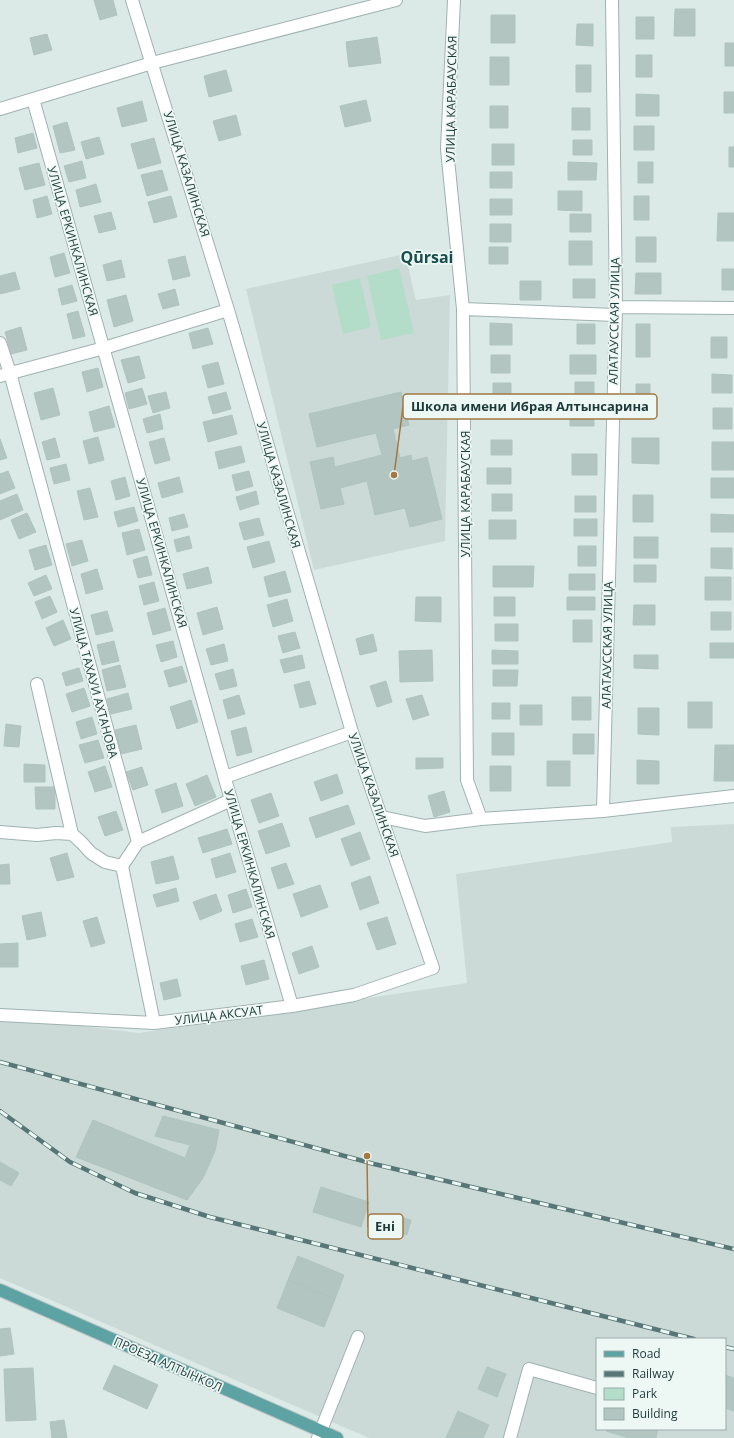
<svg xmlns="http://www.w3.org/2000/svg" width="734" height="1438" viewBox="0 0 734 1438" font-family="'Open Sans',sans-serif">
  <rect width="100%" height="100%" fill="#dceae7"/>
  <path fill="#cbdad7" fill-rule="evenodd" d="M405,254l11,46 34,-5 -5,246 -131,29 -68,-281z
    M734,824v614h-365l-369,-160v-262l139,17 328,-50 -11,-109 216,-32 -1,-15zM597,1339h128v90h-128z"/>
  <path fill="#b3ddc9" d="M399,268l15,65 -33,7 -14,-64z
    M360,278l11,49 -28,7 -11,-49z"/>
  <path fill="#b2c5c1" stroke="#afc4c0" d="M94,0h19l4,15 -17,5z
    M675,9h20v27h-21z
    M491,15h24v28h-24z
    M636,17h18v22h-18z
    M577,24h16v22l-17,-1z
    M47,34l5,16 -18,5 -4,-17z
    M377,37l4,26 -32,4 -3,-25z
    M725,43h9v23h-9z
    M636,55h16v22h-16z
    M490,57h19v28h-19z
    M576,65h15v27h-15z
    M226,70l6,21 -23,6 -5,-21z
    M724,92h10v21h-10z
    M636,94l23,1v21h-23z
    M366,100l5,21 -26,6 -5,-21z
    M142,101l5,20 -25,6 -5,-19z
    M490,106h18v22h-18z
    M572,108h18v22h-18z
    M236,115l5,20 -22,6 -6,-20z
    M67,122l8,28 -15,3 -7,-27z
    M634,126h20v24h-20z
    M33,133l4,15 -19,5 -3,-15z
    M99,137l5,17 -18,5 -5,-17z
    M154,138l7,25 -23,6 -7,-25z
    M573,140h19v15h-19z
    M492,144h22v21h-22z
    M729,147h5v20h-5z
    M82,161l4,17 -17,4 -5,-16z
    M568,162l29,1 -1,17h-28z
    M638,162h15v21h-15z
    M39,163l6,22 -20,5 -6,-22z
    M162,170l6,20 -21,6 -6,-21z
    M490,172h22v16h-22z
    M96,184l5,18 -21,5 -4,-17z
    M558,191h24v20l-24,-1z
    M47,196l5,18 -15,4 -4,-18z
    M171,196l6,21 -23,6 -6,-21z
    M634,196h15v24h-15z
    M490,199h22v16h-22z
    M111,212l5,17 -17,4 -5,-17z
    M718,213h16v28h-17z
    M570,214h21v18h-21z
    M490,224h21v18h-21z
    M636,237h20v25h-20z
    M569,241h23v24h-23z
    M489,247h19v17h-19z
    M64,253l6,20 -15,4 -5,-20z
    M185,256l5,20 -17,4 -5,-20z
    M121,260l4,17 -18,4 -4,-16z
    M722,269h12v21h-12z
    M15,272l5,17 -20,5v-18z
    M636,273h25v21h-26z
    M573,279h22v19h-22z
    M520,281h21v19h-21z
    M72,285l5,16 -15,4 -4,-16z
    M175,289l4,16 -16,4 -5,-15z
    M126,295l7,26 -19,6 -7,-27z
    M78,311l7,25 -12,3 -6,-25z
    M490,323l22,1v21h-22z
    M577,324h18v20h-18z
    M636,324h14v33h-14z
    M21,327l6,23 -16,4 -6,-22z
    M208,328l5,16 -20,5 -4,-16z
    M711,337h16v21h-16z
    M491,355h19v18h-19z
    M570,355h26v19h-26z
    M139,356l6,22 -17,5 -7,-23z
    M218,362l6,22 -16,4 -6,-22z
    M98,368l5,19 -16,5 -5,-20z
    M712,374l20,1v18h-20z
    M575,382h19v22h-19z
    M493,383h18v23h-18z
    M636,384h14v32h-14z
    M53,388l7,27 -19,5 -7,-27z
    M142,388l5,16 -18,5 -4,-16z
    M166,392l4,16 -17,5 -5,-17z
    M226,392l5,17 -18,5 -5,-17z
    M401,392l8,33 -16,4 7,29 11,-3 1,6 15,-4 15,62 -32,8 -5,-19 -30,7 -8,-34 -27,7 4,16 -23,5 -11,-47 23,-5 2,10 47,-12 -6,-22 -59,14 -8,-33z
    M109,406l6,21 -21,5 -5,-20z
    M713,408h19v21h-19z
    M570,412h24v14h-24z
    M160,414l3,15 -16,4 -4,-14z
    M232,415l5,19 -29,8 -5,-20z
    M98,437l6,23 -15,4 -6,-23z
    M55,438l5,19 -13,3 -5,-18z
    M164,438l6,22 -15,4 -6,-22z
    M632,438h27v26l-27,-1z
    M0,439l7,19 -7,2z
    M491,440h21v15h-21z
    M712,442h22v28h-22z
    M241,446l4,16 -26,7 -4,-17z
    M572,454h25v21h-25z
    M66,464l4,16 -16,4 -4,-16z
    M487,468h24v16h-24z
    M8,471l7,17 -15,6v-20z
    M249,471l4,15 -17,5 -4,-16z
    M125,477l5,19 -14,4 -5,-19z
    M179,477l4,15 -21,6 -4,-15z
    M711,478h23v20h-23z
    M90,488l8,29 -14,3 -7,-29z
    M256,491l3,13 -19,6 -4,-13z
    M17,494l6,16 -23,10v-19z
    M492,494h20v17h-20z
    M633,495h20v27h-20z
    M575,496h21v16h-21z
    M134,507l4,14 -20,6 -4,-15z
    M27,513l9,19 -17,7 -8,-19z
    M184,514l4,13 -16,4 -3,-13z
    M711,514l23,1v17h-23z
    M259,518l5,17 -20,5 -5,-17z
    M574,519h23v17h-23z
    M489,520h27v19h-27z
    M139,529l6,21 -18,5 -5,-22z
    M189,536l3,12 -15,4 -3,-12z
    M634,537h24v21h-24z
    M82,540l6,21 -16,5 -6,-22z
    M269,541l6,21 -22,6 -6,-21z
    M46,545l6,20 -17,5 -6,-20z
    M578,546h18v20h-18z
    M711,548h21v21l-21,-1z
    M147,556l5,19 -14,3 -5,-18z
    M634,565h22v17h-22z
    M493,566h41l-1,21h-40z
    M208,567l4,16 -25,6 -4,-15z
    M97,569l6,20 -17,5 -5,-20z
    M285,571l6,21 -22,5 -5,-20z
    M569,574h26v16h-26z
    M46,575l6,14 -18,7 -6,-13z
    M705,577h26v23h-26z
    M154,582l5,19 -15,4 -5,-19z
    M50,596l7,16 -15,7 -7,-17z
    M416,597h25v25l-26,-1z
    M494,597h21v19h-21z
    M567,597h28v13h-28z
    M287,599l6,22 -20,6 -6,-22z
    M634,605h21v20h-22z
    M217,607l6,22 -20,6 -6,-22z
    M165,608l6,22 -18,5 -6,-22z
    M107,611l6,20 -17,4 -5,-20z
    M711,612h20v18h-20z
    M63,620l8,19 -17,7 -8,-18z
    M573,620h19v22h-19z
    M495,624h23v17h-23z
    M295,632l5,16 -17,5 -5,-17z
    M373,634l4,17 -17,4 -4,-16z
    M114,641l5,20 -17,4 -5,-20z
    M173,641l4,16 -16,5 -5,-17z
    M710,643h24v15h-24z
    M224,644l4,17 -17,4 -5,-16z
    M432,650l1,31 -33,1 -1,-31z
    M492,650l26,1v13h-26z
    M302,655l3,13 -21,5 -4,-13z
    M634,655h24v14l-24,-1z
    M120,665l6,22 -19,4 -5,-21z
    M182,666l5,16 -18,5 -5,-16z
    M79,668l4,13 -17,5 -4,-13z
    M233,669l4,17 -17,4 -5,-16z
    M493,670h25l-1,16h-24z
    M309,681l7,23 -16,4 -6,-23z
    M386,681l6,21 -15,5 -7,-21z
    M84,688l6,18 -18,6 -6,-18z
    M128,693l4,16 -21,5 -4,-15z
    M239,695l6,19 -17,5 -5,-19z
    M422,695l7,20 -16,5 -7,-21z
    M572,697h19v23h-19z
    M191,700l7,22 -21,7 -7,-22z
    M688,702h24v26h-24z
    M492,703h18v16h-18z
    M520,705h22v20h-22z
    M638,708h21v27l-21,-1z
    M92,717l5,17 -16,5 -5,-17z
    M6,724l15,2 -2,21 -15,-1z
    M136,725l6,24 -21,5 -6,-24z
    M246,727l6,25 -15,4 -6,-25z
    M492,733h22v22h-22z
    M573,734h21v20h-21z
    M98,740l6,18 -19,5 -6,-18z
    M715,745h19v36h-20z
    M416,758h27v10l-27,1z
    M637,760l22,1v23h-22z
    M547,761h23v25h-23z
    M24,764l21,1v17h-21z
    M105,766l7,21 -17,5 -7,-20z
    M490,766h21v25h-21z
    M142,767l6,18 -15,5 -7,-18z
    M337,774l6,19 -22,8 -7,-19z
    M207,775l9,22 -21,9 -9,-22z
    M176,783l7,23 -21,7 -7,-23z
    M35,787h20v22h-19z
    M444,791l6,21 -16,5 -6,-21z
    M271,793l8,23 -20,7 -8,-23z
    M348,805l7,19 -39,14 -7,-20z
    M116,811l7,19 -18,6 -7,-19z
    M282,823l8,23 -24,8 -8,-23z
    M227,829l5,15 -29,9 -5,-15z
    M360,832l10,27 -19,7 -10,-27z
    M67,853l7,24 -17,4 -7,-23z
    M230,853l6,19 -20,6 -5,-19z
    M173,856l6,23 -23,5 -5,-22z
    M286,863l8,21 -16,5 -7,-21z
    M9,864l1,20h-10v-19z
    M370,876l9,27 -19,7 -9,-27z
    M320,885l8,22 -27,10 -8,-23z
    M176,888l3,13 -22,6 -4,-12z
    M246,889l6,18 -19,6 -5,-18z
    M216,894l6,17 -22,9 -7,-18z
    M41,912l5,24 -19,4 -5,-24z
    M97,917l8,26 -14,4 -8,-26z
    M387,917l9,27 -19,6 -10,-27z
    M252,919l6,18 -18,5 -5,-18z
    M18,943v24h-18v-23z
    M312,946l7,21 -20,7 -7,-21z
    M264,960l5,19 -23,6 -5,-19z
    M177,979l4,17 -17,4 -4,-17z
    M163,1116l56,14 -4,21 -12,27 -16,22 -111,-43 17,-37 92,38 5,-13 -35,-9z
    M0,1162l19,11 -8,13 -11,-6z
    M321,1187l48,15 -8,25 -48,-15z
    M390,1214l21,6 -4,15 -21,-7z
    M298,1256l46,19 -9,24 -47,-19z
    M288,1280l47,19 -11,28 -47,-19z
    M10,1328l4,26 -14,2v-27z
    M114,1365l44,20 -11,24 -44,-20z
    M487,1367l19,7 -9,23 -19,-8z
    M33,1368l3,52 -30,1 -2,-52z
    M725,1375l9,3v33l-9,-3z
    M458,1411l31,14 -6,13h-37z
    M64,1420l3,18h-15l-2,-16z
    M607,1429h51l-2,9h-27l-23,-7z"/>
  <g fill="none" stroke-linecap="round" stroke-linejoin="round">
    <g stroke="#9fb2b0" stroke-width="14">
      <path id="minor" d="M454,0l-7,149 16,160 4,471 14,39
        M33,99l198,701 61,206
        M0,109l152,-46 244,-63
        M616,307l118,1
        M463,309l152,6
        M0,343l10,30 128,469 -16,24 32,157
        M0,376l104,-28 124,-38
        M37,684l35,150
        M225,777l127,-45
        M603,811l13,-504 -4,-307
        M382,817l43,9 56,-7 122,-8 131,-15
        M0,832l37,3 19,-2 16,1 9,8 10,11 14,9 17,4
        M138,842l93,-42
        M0,1015l154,8 138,-17 62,-11 79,-27 -81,-236 -124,-422 -96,-310
        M318,1438l40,-101
        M510,1438l19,-69 68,19"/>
    </g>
    <g stroke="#bbc4c4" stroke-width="14">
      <path id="major" d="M0,1290l337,148"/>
    </g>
    <use href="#minor" stroke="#fff" stroke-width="12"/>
    <use href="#major" stroke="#5da3a3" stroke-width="12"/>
    <g stroke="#577676" stroke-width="4.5">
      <path id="rail" d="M0,1062l374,102 360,85
        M0,1111l70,51 65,31 75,24 484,122
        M725,1347l9,2"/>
    </g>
    <use href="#rail" stroke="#edf7f4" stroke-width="3" stroke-dasharray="9" stroke-linecap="butt"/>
  </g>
  <g text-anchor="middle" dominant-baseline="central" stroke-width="3.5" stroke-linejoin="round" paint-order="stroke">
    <g font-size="12" fill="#1d3a3a" stroke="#edf7f4">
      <text transform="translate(451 99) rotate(-89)">УЛИЦА КАРАБАУСКАЯ</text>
      <text transform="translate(187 174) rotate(73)">УЛИЦА КАЗАЛИНСКАЯ</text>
      <text transform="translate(73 241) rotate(74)">УЛИЦА ЕРКИНКАЛИНСКАЯ</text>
      <text transform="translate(614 321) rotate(-89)">АЛАТАУССКАЯ УЛИЦА</text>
      <text transform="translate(279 485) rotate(74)">УЛИЦА КАЗАЛИНСКАЯ</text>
      <text transform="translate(465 494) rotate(-90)">УЛИЦА КАРАБАУСКАЯ</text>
      <text transform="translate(162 553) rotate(74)">УЛИЦА ЕРКИНКАЛИНСКАЯ</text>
      <text transform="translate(607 645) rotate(-89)">АЛАТАУССКАЯ УЛИЦА</text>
      <text transform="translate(94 683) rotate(75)">УЛИЦА ТАХАУИ АХТАНОВА</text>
      <text transform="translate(374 795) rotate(71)">УЛИЦА КАЗАЛИНСКАЯ</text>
      <text transform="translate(250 864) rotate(74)">УЛИЦА ЕРКИНКАЛИНСКАЯ</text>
      <text transform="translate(219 1015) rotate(-7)">УЛИЦА АКСУАТ</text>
      <text transform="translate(168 1364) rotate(24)">ПРОЕЗД АЛТЫНКОЛ</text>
    </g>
    <g font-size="16" font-weight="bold" fill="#184d4d" stroke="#edf7f4">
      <text x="427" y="257">Qūrsai</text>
    </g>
  </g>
  <path fill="none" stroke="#a37842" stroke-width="1.5" d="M394 475L403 407M367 1156L368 1227"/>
  <g fill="#a37842" stroke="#edf7f4" stroke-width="1.5">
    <circle cx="394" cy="475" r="4"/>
    <circle cx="367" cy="1156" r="4"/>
  </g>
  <g fill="#edf7f4" stroke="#a37842" stroke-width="1.5">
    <rect x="403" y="394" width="254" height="25" rx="4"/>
    <rect x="368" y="1214" width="35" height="25" rx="4"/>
  </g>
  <g font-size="13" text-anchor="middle" font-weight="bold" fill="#1d3a3a">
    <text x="530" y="411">Школа имени Ибрая Алтынсарина</text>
    <text x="385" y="1231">Ені</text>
  </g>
  <rect x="596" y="1338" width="130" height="92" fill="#edf7f4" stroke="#9aabaa"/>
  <rect x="604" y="1351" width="20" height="6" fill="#5da3a3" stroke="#9aabaa"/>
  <text x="632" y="1358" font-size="12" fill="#1d3a3a">Road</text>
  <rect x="604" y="1371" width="20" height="6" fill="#577676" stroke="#9aabaa"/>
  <text x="632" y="1378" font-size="12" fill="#1d3a3a">Railway</text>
  <rect x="604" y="1388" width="20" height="12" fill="#b3ddc9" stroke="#9aabaa"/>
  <text x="632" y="1398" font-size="12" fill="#1d3a3a">Park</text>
  <rect x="604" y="1408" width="20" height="12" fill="#b2c5c1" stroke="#9aabaa"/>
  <text x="632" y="1418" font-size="12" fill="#1d3a3a">Building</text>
</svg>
